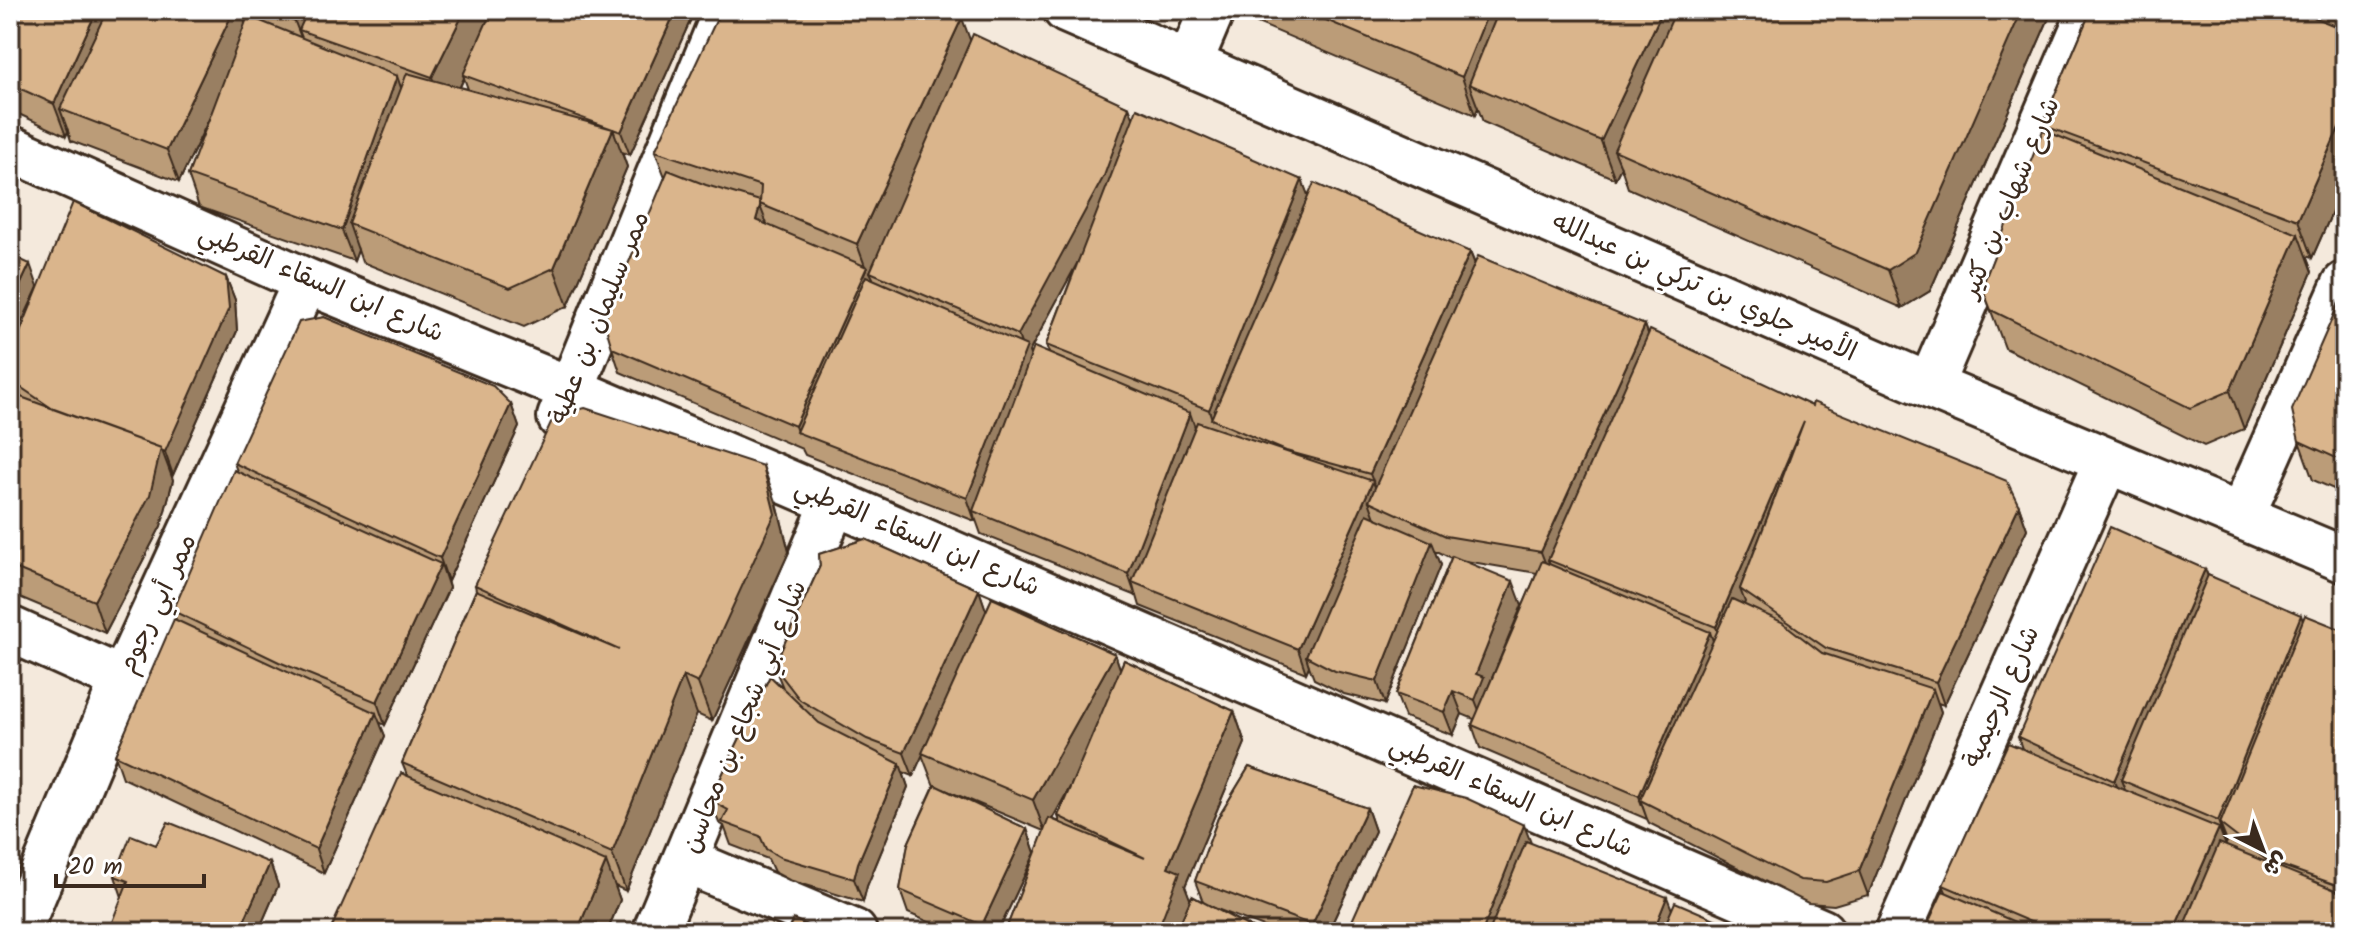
<svg xmlns="http://www.w3.org/2000/svg" width="2355" height="942" viewBox="0 0 2355 942" font-family="Kalam,'Playpen Sans Arabic',sans-serif">
  <rect width="100%" height="100%" fill="#f4e9dc"/>
  <filter id="ink" filterUnits="userSpaceOnUse"><feTurbulence type="fractalNoise" baseFrequency=".0125" numOctaves="2"/><feDisplacementMap in="SourceGraphic" scale="16" xChannelSelector="R" yChannelSelector="G"/><feConvolveMatrix kernelMatrix="1 2 1 2 8 2 1 2 1" color-interpolation-filters="sRGB"/></filter>
  <g filter="url(#ink)">
    <g fill="none" stroke-linecap="round" stroke-linejoin="round">
      <g stroke="#3b2a1e" stroke-width="50">
        <path id="minor" d="M1066,10l864,376 415,174
          M1190,62l22,-52
          M10,148l296,133 266,109 262,112 988,430
          M1930,386l161,-376
          M560,417l166,-407
          M2242,515l103,-231
          M10,629l113,51
          M686,861l168,71
          M18,932l105,-252 183,-399
          M655,932l179,-430
          M1898,932l208,-470"/>
      </g>
      <use href="#minor" stroke="#fff" stroke-width="44"/>
    </g>
    <path fill="#bb9c78" stroke="#3b2a1e" stroke-width="2" fill-rule="evenodd" d="M10,10h685l-65,145 -8,-3 5,15 -59,139 -44,21 -162,-65 -4,-12 -4,11 -155,-54 -11,-32 21,-55 -30,62 -108,-41 -3,-10 -2,5 -56,-26zM464,78l4,11 -8,-2z
      M1250,10h801l1,1 -122,280 -28,17 -274,-120 -7,-21 -6,12 -132,-57 -5,-14 -3,7 -220,-93z
      M2091,10h254v173l-33,75 -6,-2 6,16 -68,157 -40,17 -199,-98 -23,-61 62,-157 -2,-5z
      M970,39l159,68 4,10 169,63 6,16 162,56 5,12 170,61 3,9 371,172 8,23 -83,176 -6,-2 3,9 -73,183 -34,10 -26,-2 -159,-80 -2,-4 -167,-71 -8,-23 2,-6 -12,-5 -9,21 -48,-18 -9,-23 55,-136 -16,-8 6,15 -56,139 -41,-10 -30,-15 -5,-13 -3,7 -166,-67 -3,-10 -156,-62 -5,-14 -1,1 -170,-66 -3,-6 -182,-77 -8,-24 53,-171 -10,-26zM1077,263l-31,82 3,8 -19,3 -1,-4zM1460,560l77,13 -44,103 29,-71z
      M226,277l9,23 2,31 -64,144 -2,-1 2,6 -12,46 -56,107 -95,-40v-236z
      M2345,289v205l-32,-14 -14,-39z
      M511,404l8,23 -71,154 -1,-1 2,8 -64,137 -6,-3 6,14 -61,137 -201,-95 -8,-23 61,-135 -3,-9 64,-140 -3,-8z
      M777,504l12,48 -77,169 -15,-7 -71,177 -11,-5 5,14 -13,32h-276l76,-157 -5,-12 74,-173 -1,-5z
      M865,539l114,51 7,21 6,-13 123,56 5,15 4,-9 110,51 11,32 -60,143 5,14 2,-4 11,6 -8,-21 23,-63 31,-51 118,41 8,23 -47,101h-51l-63,-24 45,24h-254l39,-101 -101,-42 84,40 8,24 -37,79h-46l-44,-19 -8,-23 8,-46 26,-58 -12,-31 -9,21 -10,-4 5,15 -41,99 -4,16 -74,-22 -15,-8 -6,-13 -37,-14 -7,-19 -5,-3 -9,-23 60,-124 13,12 -9,-22 46,-100 -1,-12zM1070,787l-12,29 2,6 -8,-3z
      M2205,569l3,7 95,44 42,11v301h-421l22,-40 -3,-7 79,-136 -4,-12z
      M156,845l114,18 8,23 -20,46h-146l10,-35 -7,-21z"/>
    <path fill="#997f62" stroke="#3b2a1e" stroke-width="2" d="M97,10h26l-63,99 8,22 -2,5 -12,-32z
      M234,10h6l9,25 -70,147 -12,-32z
      M300,10h19l-20,20 5,13v2l-9,-23z
      M465,10h32l-34,65 1,3 -18,37 -14,-38z
      M676,10h19l-65,145 -9,-23z
      M1489,10h30l-50,74 9,24 -3,7 -13,-38z
      M1663,10h32l-81,140 7,17 -6,12 -14,-38z
      M2022,10h29l1,1 -122,280 -28,17 -14,-38z
      M962,18l14,38 -106,216 3,6 -76,154 -2,-6 71,-157 -9,-25z
      M397,76l11,32 -59,116 9,26 -4,11 -12,-31z
      M1129,107l9,23 -26,69 -83,153 6,17 -62,142 2,10 -8,-23 57,-145 -6,-18z
      M2345,114v69l-33,75 -14,-38z
      M613,129l14,38 -59,139 -14,-38z
      M1302,180l9,23 -99,216 -3,-9z
      M760,206l9,23 -13,-9z
      M2298,234l14,38 -68,157 -14,-38z
      M1470,252l9,23 -100,222 -9,-23z
      M30,264l8,23 -28,61v-41z
      M226,277l9,23 2,31 -64,144 -8,-23z
      M1645,325l8,23 -105,212 4,11 -2,4 -9,-23z
      M511,404l8,23 -71,154 -8,-23z
      M1190,413l8,23 -66,146 4,15 -8,-23z
      M1804,421l-64,168 5,13 -21,48 -8,-23z
      M161,448l12,32 -12,46 -56,107 -11,-32z
      M763,466l14,38 12,48 -77,169 -14,-38z
      M1373,481l8,24 -12,-4 6,17 -69,138 3,10 -3,7 -8,-24z
      M2019,506l8,23 -83,176 -8,-23z
      M1432,542l9,23 -56,139 -8,-23z
      M441,564l8,24 -64,137 -8,-23z
      M2205,569l9,23 -93,188 6,15 -4,9 -9,-23z
      M1513,581l9,24 -34,83 -4,35 -9,-23 1,-26z
      M979,590l8,23 -74,163 -9,-23z
      M2301,615l8,23 -89,186 7,18 -1,2 -8,-23z
      M1710,632l8,24 -78,144 7,19 -8,-23z
      M1115,654l11,32 -81,146 -12,-32z
      M683,676l14,38 -71,177 -14,-38z
      M1933,689l8,23 -73,183 -9,-24z
      M1453,691l9,23 -9,21 -9,-23z
      M1234,711l11,32 -60,143 7,18 -11,28h-24l11,-65z
      M376,713l9,23 -61,137 -8,-24z
      M900,764l8,23 -41,99 -4,16 -9,-23 4,-16z
      M1367,808l8,23 -47,101h-13l-3,-7z
      M1524,825l9,23 -34,84h-17z
      M2219,828l9,23 -36,81h-19z
      M1027,829l8,24 -37,79h-14l-2,-7z
      M606,862l14,38 -13,32h-30z
      M270,863l8,23 -20,46h-19z
      M1667,897l9,23 -5,12h-18z"/>
    <path fill="#dab58c" stroke="#3b2a1e" stroke-width="2" d="M10,10h87l-43,94 -44,-20z
      M107,10h127l-67,140 -107,-41z
      M266,10h34l-5,12z
      M308,10h157l-33,67 -133,-47z
      M492,10h184l-55,122 -158,-57z
      M721,10h225l16,8 -105,226 -97,-40 1,-18 -106,-35z
      M1302,10h187l-27,67z
      M1499,10h164l-62,131 -132,-57z
      M1676,10h346l-106,242 -28,18 -274,-120z
      M2091,10h205l49,20v84l-47,106 -256,-95z
      M248,16l149,60 -55,154 -154,-55z
      M973,34l156,73 -25,69 -86,159 -148,-63z
      M407,73l206,56 -59,139 -44,20 -161,-64z
      M1137,108l165,72 -93,230 -163,-65z
      M2043,130l255,104 -68,157 -40,17 -199,-98 -9,-23z
      M668,170l38,15 54,16v5l-4,14 111,47 -72,159 -183,-78 -8,-27z
      M1314,183l156,69 -100,222 -84,-23 -75,-32z
      M73,202l153,75 3,31 -64,144 -4,-2v-2l-108,-39 -43,-29v-23z
      M10,255l20,9 -20,43z
      M1478,256l167,69 -104,227 -95,-16 -77,-35z
      M866,276l161,70 -60,152 -171,-66z
      M2345,289v173l-46,-21 -7,-31z
      M324,317l169,69 18,18 -71,154 -206,-95 65,-141z
      M1650,330l162,76 1,-4 194,79 12,25 -83,176 -110,-34 -86,-59 64,-168 -88,206 -168,-67z
      M1034,347l156,66 -62,161 -155,-63z
      M10,393l151,55 -11,47 -56,106 -84,-35z
      M585,408l178,58 12,48 -77,169 -15,-7 -71,177 -210,-90 74,-173 143,60 -144,-65 79,-169z
      M1197,422l176,59 -75,168 -166,-67z
      M234,470l207,94 -64,138 -98,-40 -106,-51z
      M1367,514l65,28 -55,139 -42,-10 -29,-15z
      M2110,527l95,42 -91,212 -96,-44z
      M865,539l114,51 -75,163 -37,-14 -67,-39 -26,-34 46,-100 -1,-12z
      M1452,556l61,25 -37,93 8,3 -9,23 -22,-9 -9,21 -48,-18z
      M1542,561l168,71 -71,164 -167,-71z
      M2208,575l93,40 -83,206 -97,-41z
      M992,598l123,56 -82,146 -111,-47z
      M1732,599l50,23 40,31 111,36 -74,182 -33,11 -26,-2 -160,-80z
      M2305,615l40,16v257l-77,-27 -48,-37z
      M174,619l202,94 -60,136 -201,-94z
      M1124,660l110,51 -66,156 12,5 -23,60h-152l44,-114 96,40 -87,-42z
      M770,676l49,47 81,41 -42,99 -4,16 -74,-22 -14,-8 -6,-13 -38,-14 6,-12 -18,-10z
      M2008,743l211,85 -46,104h-119l-111,-47z
      M1249,767l118,41 -55,117 -117,-44 23,-63z
      M401,773l205,89 -29,70h-246v-3z
      M935,785l92,44 -45,96 -82,-35 8,-46z
      M1413,785l53,13 58,27 -42,107h-135z
      M168,822l102,41 -31,69h-127v-10l16,-41 -13,-5 16,-41 25,10z
      M1526,841l141,56 -14,35h-164z
      M2219,843l126,51v38h-164z
      M1943,891l95,41h-114z
      M1192,896l67,36h-83z
      M1675,902l70,30h-83z
      M793,919l30,13h-36z"/>
  </g>
  <g text-anchor="middle" dominant-baseline="central" stroke-width="6" stroke-linejoin="round" paint-order="stroke">
    <g font-size="26" fill="#3b2a1e" stroke="#fff">
      <text transform="translate(2011 198) rotate(-67)">شارع شهاب بن كثير</text>
      <text transform="translate(321 284) rotate(23)">شارع ابن السقاء القرطبي</text>
      <text transform="translate(1704 288) rotate(24)">الأمير جلوي بن تركي بن عبدالله</text>
      <text transform="translate(600 318) rotate(-68)">ممر سليمان بن عطية</text>
      <text transform="translate(917 538) rotate(23)">شارع ابن السقاء القرطبي</text>
      <text transform="translate(158 604) rotate(-65)">ممر أبي رجوم</text>
      <text transform="translate(2002 697) rotate(-66)">شارع الرحيمية</text>
      <text transform="translate(745 717) rotate(-68)">شارع أبي شجاع بن محاسن</text>
      <text transform="translate(1511 797) rotate(24)">شارع ابن السقاء القرطبي</text>
    </g>
  </g>
  <rect width="2355" height="942" fill="none" stroke="#fff" stroke-width="40"/>
  <rect x="20" y="20" width="2315" height="902" fill="none" stroke="#3b2a1e" stroke-width="3" filter="url(#ink)"/>
  <g transform="translate(2263 850) rotate(138)" stroke="#ffffff" stroke-width="6" paint-order="stroke">
  <path d="M0-6L14 30L0 20L-14 30Z" fill="#3b2a1e"/>
  <text y="-12" font-size="22" font-weight="bold" text-anchor="middle" fill="#3b2a1e">ش</text>
  </g>
  <path d="M56 874v12h148v-12" fill="none" stroke="#3b2a1e" stroke-width="4"/>
  <text x="68" y="874" font-size="24" fill="#3b2a1e" stroke="#ffffff" stroke-width="6" paint-order="stroke">20 m</text>
</svg>
